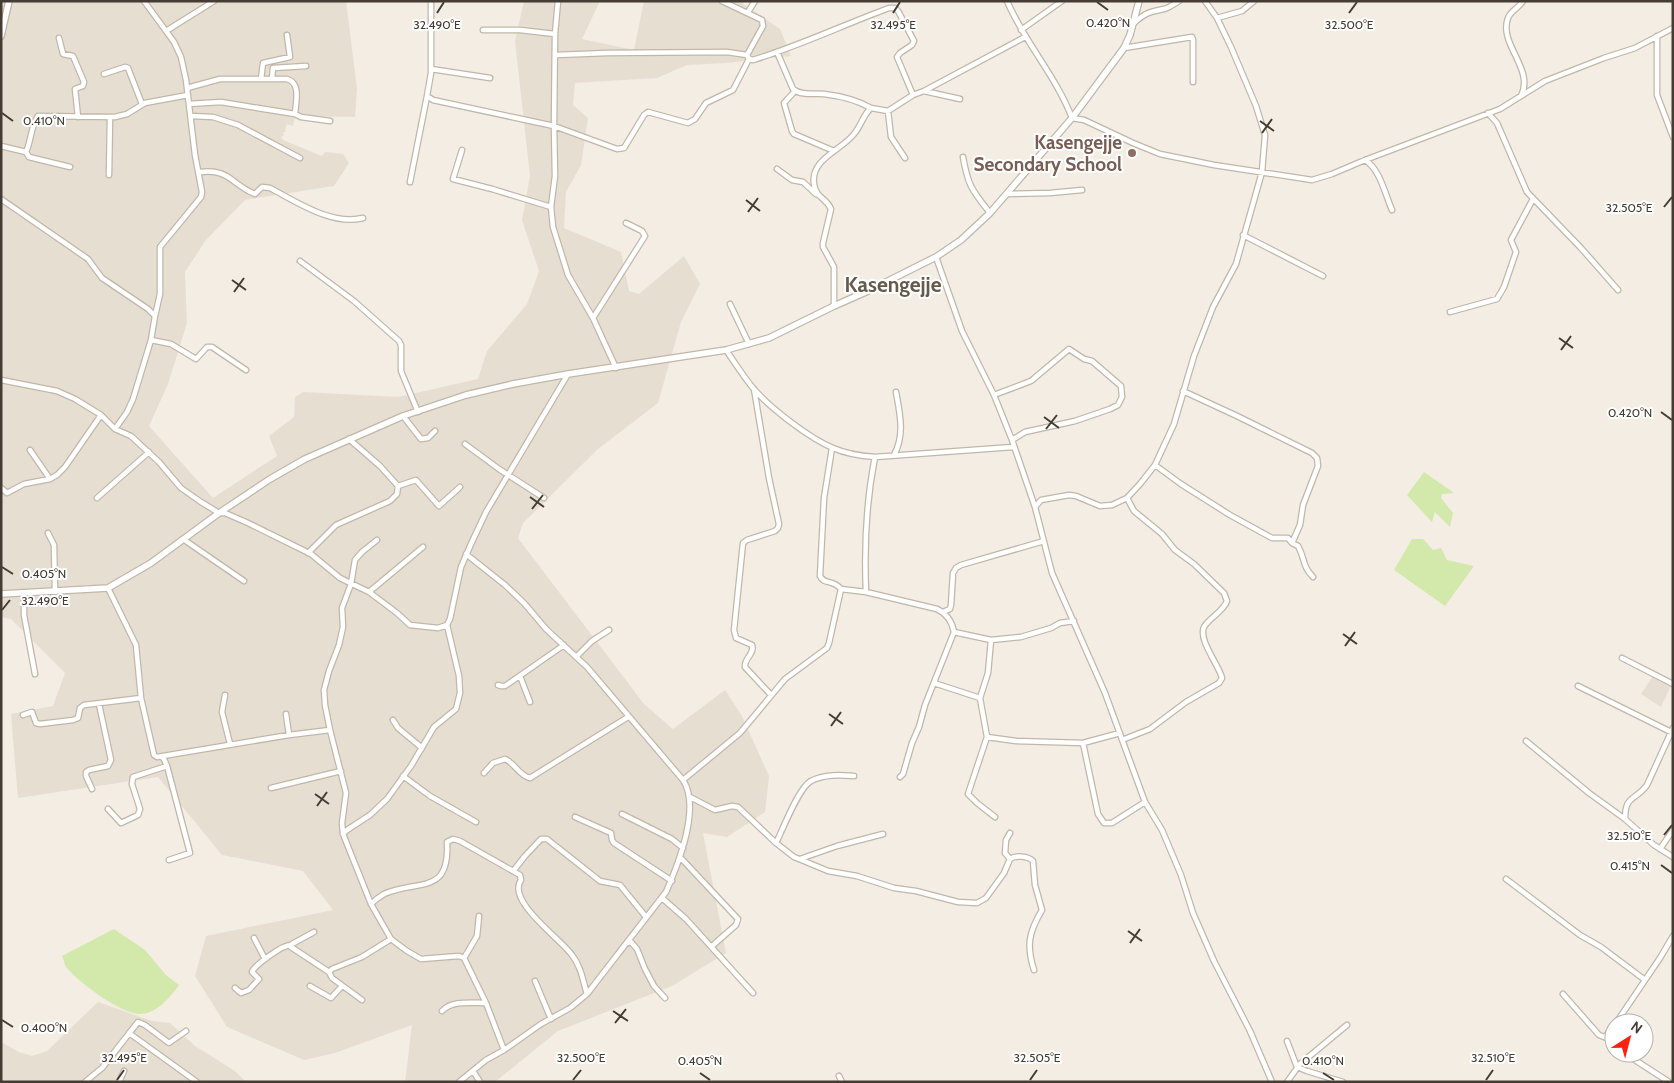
<svg xmlns="http://www.w3.org/2000/svg" width="1674" height="1083" viewBox="0 0 1674 1083" font-family="Cabin,sans-serif">
  <rect width="100%" height="100%" fill="#f3ede4"/>
  <path fill="#e7ded2" d="M1,1h345l11,88 -2,28 -60,-1 -2,10 -6,-2 -2,5 1,3h-3l1,3 -3,2 2,3 39,16 3,-4 18,2 6,9 -15,23 -89,14 -39,40 -21,32 2,51 -19,61 -19,42 64,72 64,-42 -8,-20 25,-19 1,-20 8,-5 95,5 80,-18 9,-28 40,-47 12,-33 -17,-51 8,-44 -15,-135 9,-40h76l-18,38 52,11 10,-49h95l41,28 11,27 -65,7 -39,2 -30,13 -82,5 -2,22 15,13 -7,47 -15,27 -2,36 57,24 8,39 10,3 45,-38 16,28 -19,38 -23,81 -60,46 -75,74 -5,15 126,166 29,25 52,-39 17,26 27,60 -4,36 -38,25 -24,-4 23,120 -54,33 -114,45 -63,51h-90l7,-57 -77,28 -31,7 -77,-33 -32,-51 11,-40 127,-26 -30,-39 -81,-16 -64,-78 -140,21 -7,-84 42,-8 12,-33 -54,-54 -10,-2z
    M1653,676l18,10 -10,21 -20,-13z
    M98,1002l54,19 18,2 25,23 40,25 11,11h-245v-40l18,10 13,4 15,-5z"/>
  <path fill="#d2e9ab" d="M1424,472l30,21 -12,1 -1,4 12,15 -3,14 -15,-15 -3,10 -25,-27z
    M1412,539h11l10,11 8,-2 6,12 27,6 -29,40 -51,-36z
    M114,929l31,21 21,25 13,10c-8,11 -22,29 -39,29 -19,0 -62,-32 -74,-47 -2,-3 -2,-8 -4,-11z"/>
  <g fill="none" stroke-linecap="round" stroke-linejoin="round">
    <g stroke="#c1b7a9" stroke-width="7">
      <path id="minor" d="M431,1v72l-4,23 6,4 121,26 63,23 7,-1 20,-33 4,-3 40,11 7,-4 11,-16 27,-13 16,-31
        M558,1l-3,33 -1,92 1,50 -4,31 2,20 15,48 25,43 23,50
        M722,1l40,19 1,6 -16,29 2,4 4,1c46,-14 90,-35 136,-52h6l3,3 16,30 -2,4 -12,8 -3,4 16,38
        M1007,1c18,42 49,75 65,117l12,2 49,23 27,11 54,11 98,15 20,-6 33,-14 135,-51 45,-28 59,-23 31,-10 38,-20
        M748,12l7,-11
        M1217,18l25,-7 12,-10
        M1134,23c12,-11 16,-11 30,-14 5,-1 10,-5 15,-8
        M483,30h37l35,4
        M1021,30l41,-29
        M166,31l48,-30
        M1657,36v59l16,42
        M59,38l4,16 10,2 11,26 -1,4 -8,3 3,28
        M1124,48l68,-11 1,3v42
        M777,52l16,37c8,7 21,4 31,5 17,2 33,6 47,14
        M556,55l51,-2 120,-1 20,3
        M431,69l59,9
        M104,74l21,-7 3,1 14,36
        M261,79l2,-16 27,-6 -3,-22
        M272,79l1,-11 33,-2
        M187,88l33,-9h67c14,4 9,22 8,35l6,3 29,4
        M795,91l-11,12 8,28 2,3 40,17
        M924,91l36,8
        M1521,96c14,-27 -23,-52 -13,-78 3,-8 11,-10 15,-17
        M189,104l32,-2 74,12
        M888,111l3,26 14,21
        M1488,113l9,10 30,69 54,56 37,42
        M191,116l22,1 25,8 62,33
        M1,146l25,6c5,-11 5,-26 12,-36l77,1 12,-3 18,-11 43,-8
        M462,150l-9,29 39,10 59,18
        M26,152l3,5 41,10
        M963,157c5,29 9,33 27,56
        M1365,160c15,9 20,34 27,50
        M777,169l15,11 11,2 13,12
        M200,172c29,-4 32,13 55,22l7,-7 8,1c27,14 62,38 93,30
        M109,175l1,-58
        M410,182l17,-86
        M1007,194l43,-1 32,-3
        M1,199l87,60 14,19 46,31 7,7
        M1243,235l80,41
        M936,257l26,74 32,64 18,45 23,67 17,66 53,120 40,109 17,28 19,45 12,38 21,48 36,70 22,51
        M300,261l54,40 45,40 2,4v26l17,41
        M730,304l19,40
        M834,306v-39l-11,-20v-4l8,-34c-5,-12 -15,-10 -17,-25 -4,-25 28,-34 40,-50 7,-8 9,-19 17,-26l17,3 25,-16 11,-4 101,-54
        M1450,312l47,-13 7,-12 12,-35 -5,-12 22,-41
        M593,318l52,-82 -3,-5 -16,-8
        M151,340l20,4 25,15 11,-12h5l34,23
        M726,350c9,13 17,26 27,38 17,20 56,50 80,60 14,6 27,8 42,9l138,-10
        M1,380l56,11 18,8 26,16 14,14 16,7 28,26 22,26 20,14 18,11h6l23,10 63,31 29,24 29,14 28,21 13,12 28,3 9,-3 3,-6 11,-52 10,-23 15,-32 82,-138
        M754,389l15,89 10,46 -1,4 -3,3 -28,9 -4,3 -9,87 2,8 16,7c3,9 -8,13 -7,22l26,28
        M1183,391l54,25 75,37 5,5 1,8 -15,39 -3,20 -8,18
        M994,395l37,-14 38,-32 15,10 8,2 29,25 1,11 -4,8 -8,4 -35,12 -50,11 -13,8
        M403,416l18,23 7,-1 7,-7
        M115,429l12,-17 6,-13 18,-59 4,-24 5,-22v-47l41,-50 1,-5 -7,-37 -9,-75 -5,-23 -7,-15 -30,-41
        M465,444l34,25 45,29
        M30,450l20,29
        M894,455c11,-20 6,-41 2,-63
        M1155,465l26,19 49,31 42,23h16l4,5 6,3c7,12 4,20 15,31
        M398,486l18,-6 23,26 21,-19
        M1,488l6,5 17,-9 26,-5 7,-4 8,-8 36,-52
        M97,498l52,-46
        M1035,507l6,-7 28,-5 7,1 24,10 12,-1 15,-7 13,-14 15,-19 19,-41 20,-68 19,-49 23,-43 26,-92 3,-37 -9,-29 -25,-59 -14,-29 -12,-17
        M48,533l6,12 1,47
        M183,539l61,42
        M377,540l-15,12 -7,8 -4,24 -9,24 1,19 -4,18 -10,26 -5,19 1,15 5,25 16,63 -4,30 1,11 28,70 20,35 16,12 14,8 38,-3 5,2 22,45 18,47
        M308,553l28,-28 54,-24 7,-7 1,-8 -18,-20 -31,-27
        M108,588l28,57 5,53 13,57 3,2 132,-22 41,-5
        M841,589l25,3 71,17c10,5 15,12 17,23l-29,73 -6,22 -7,16 -9,31 -3,3
        M369,592l54,-45
        M866,592c-2,-46 0,-90 9,-135
        M24,593v22l11,59
        M943,612l7,-3 1,-4 2,-32 3,-5 5,-3 83,-24
        M954,632l37,8 30,-3 30,-9 9,-5 14,-2
        M991,640l-3,33 -8,25 7,39 -19,57 9,9 18,14
        M577,656l15,-15 17,-11
        M1622,658l51,26
        M520,676l10,26
        M934,683l46,15
        M498,685l3,1h4l59,-41
        M1578,686l93,46
        M225,695l-3,17 8,32
        M286,714l3,21
        M23,715l9,-3 4,11 4,1 33,-4 5,-2 2,-10 4,-3 57,-7
        M393,720l5,8 24,20
        M987,737l29,4 67,2 37,-10
        M1122,740l28,-11 36,-27 33,-19 3,-5c-3,-13 -24,-38 -18,-51 6,-10 19,-15 23,-26l-3,-8 -30,-29 -19,-14 -13,-16 -28,-23 -7,-13
        M1526,741l63,52 36,26 29,26 19,12
        M1083,743l15,71 6,9h8l33,-21
        M161,757h2l4,9 23,87 -21,7
        M484,773l9,-10 12,-4c10,4 13,16 25,19l98,-61
        M403,776l27,20 46,26
        M683,780l57,-47 45,-54 42,-31 2,-5 12,-54c-8,-10 -17,-4 -21,-13l4,-78 8,-50
        M271,788l70,-17
        M92,789l-6,-13v-4l3,-2 19,-4 3,-6 -12,-56
        M690,797l25,13 17,-4 6,1 38,36 18,14 10,4 24,10 29,5 37,12 22,3 42,11 19,1 9,-5 18,-25 6,-14c6,-4 18,-3 23,2l2,24 7,25c-13,22 -16,35 -8,60
        M108,809l13,14 17,-8 2,-6 -8,-25 1,-7 34,-11
        M622,814l50,25 11,9
        M575,817l36,16 1,7 2,3 58,38
        M1625,819c0,-25 11,-18 22,-34l26,-57
        M1010,833l-4,7 -1,13 5,6
        M343,834l4,-4 23,-15 17,-16 24,-33 23,-39 22,-18 4,-16 -1,-17 -12,-51
        M776,843c7,-14 23,-56 35,-62 13,-7 29,-6 43,-5
        M1660,849l13,-19
        M680,857l58,62 -2,6 -24,21
        M800,859l37,-13 46,-12
        M514,870l11,-14 16,-17h6l53,42 20,4 26,32
        M1506,879l74,56 21,12 44,33
        M662,898l24,21 67,74
        M371,904c4,-4 8,-7 13,-10 34,-15 66,2 63,-52l6,-3 7,2 60,34 1,5c-15,21 40,59 51,75 9,11 11,26 15,39
        M314,932l-22,12 -1,3 38,25
        M254,938l11,21
        M627,943l4,-1 6,7 8,20 9,17 11,12
        M464,958l13,-22 2,-20
        M535,981l16,38
        M310,986l21,12 11,-12
        M235,988l6,5 8,-3 10,-11 -7,-7c3,-7 30,-27 39,-27
        M1563,994l36,41 15,6
        M362,1000l-30,-22 -3,-6 3,-3 30,-12 29,-18
        M442,1011c10,-11 30,-8 44,-8
        M1616,1023l44,-65 13,-22
        M129,1033l68,49
        M1605,1037l9,-11
        M1287,1041l10,26 10,4 36,11
        M1628,1053l7,7 34,22
        M473,1071l7,11
        M839,1076l3,6
        M85,1082l17,-14 36,-46 7,3 24,18 17,-12
        M119,1082l5,-11
        M459,1082l27,-22 18,-10 37,-26 29,-16 17,-14 79,-102c12,-27 35,-85 17,-112l-96,-113 -41,-38 -22,-26 -19,-18 -39,-31
        M1287,1082l13,-18 47,-39"/>
    </g>
    <g stroke="#c1b7a9" stroke-width="8">
      <path id="tertiary" d="M1,36l8,-35
        M1,594l107,-6 43,-25 68,-50 51,-34 35,-20 98,-43 63,-21 47,-11 55,-10 158,-24 43,-12 65,-32 34,-15 68,-34 25,-17 29,-27 82,-95 52,-70 6,-13 9,-34"/>
    </g>
    <use href="#minor" stroke="#fff" stroke-width="4.5"/>
    <use href="#tertiary" stroke="#fff" stroke-width="5.5"/>
  </g>
  <path fill="none" stroke="#453d34" stroke-width="2" d="M1097,2l11,8M437,13l7,-11M893,13l7,-11M1349,13l8,-11M2,113l11,8M1260,121l14,10M1262,133l10,-14M746,200l14,11M1664,207l8,-10M748,212l10,-14M232,280l14,10M234,292l10,-14M1559,338l14,10M1561,350l10,-14M1661,412l11,8M1044,417l15,11M1046,429l11,-14M530,497l14,10M532,509l11,-14M2,567l11,7M2,610l8,-10M1343,634l14,10M1345,646l10,-14M829,714l14,10M831,726l10,-14M315,794l14,10M317,806l10,-14M1664,835l8,-10M1661,865l11,8M1128,931l14,10M1130,943l10,-14M613,1011l15,10M2,1020l11,7M615,1023l11,-14M700,1073l10,7M1323,1073l11,7M117,1080l7,-10M573,1080l8,-10M1030,1080l7,-10M1486,1080l7,-10"/>
  <circle fill="#8d6e63" stroke="#fff" stroke-width="2" cx="1132" cy="153" r="5"/>
  <g text-anchor="middle" dominant-baseline="central" stroke-width="4" stroke-linejoin="round" paint-order="stroke">
    <g font-size="19" font-weight="bold" fill="#785e54" stroke="#fff" text-anchor="end">
      <text x="1122" y="142">Kasengejje<tspan x="1122" dy="22">Secondary School</tspan></text>
    </g>
    <g font-size="21" font-weight="bold" fill="#685a4a" stroke="#fff">
      <text x="893" y="284">Kasengejje</text>
    </g>
  </g>
  <g font-size="12" text-anchor="middle" fill="#453d34" stroke="#fff" stroke-width="4" stroke-linejoin="round" paint-order="stroke">
    <text x="1108" y="27">0.420°N</text>
    <text x="437" y="29">32.490°E</text>
    <text x="893" y="29">32.495°E</text>
    <text x="1349" y="29">32.500°E</text>
    <text x="44" y="125">0.410°N</text>
    <text x="1629" y="212">32.505°E</text>
    <text x="1630" y="417">0.420°N</text>
    <text x="44" y="578">0.405°N</text>
    <text x="45" y="605">32.490°E</text>
    <text x="1629" y="840">32.510°E</text>
    <text x="1630" y="870">0.415°N</text>
    <text x="44" y="1032">0.400°N</text>
    <text x="124" y="1062">32.495°E</text>
    <text x="581" y="1062">32.500°E</text>
    <text x="1037" y="1062">32.505°E</text>
    <text x="1493" y="1062">32.510°E</text>
    <text x="700" y="1065">0.405°N</text>
    <text x="1323" y="1065">0.410°N</text>
  </g>
  <rect width="1674" height="1083" fill="none" stroke="#453d34" stroke-width="5"/>
  <g transform="translate(1629 1038) rotate(36)"><circle r="24" fill="#ffffff" stroke="#b5b1ae"/>
  <path d="M0-4L9 19L0 12L-9 19Z" fill="#ff200e"/>
  <text y="-8" font-size="14" font-weight="bold" text-anchor="middle" fill="#453d34">N</text>
  </g>
</svg>
